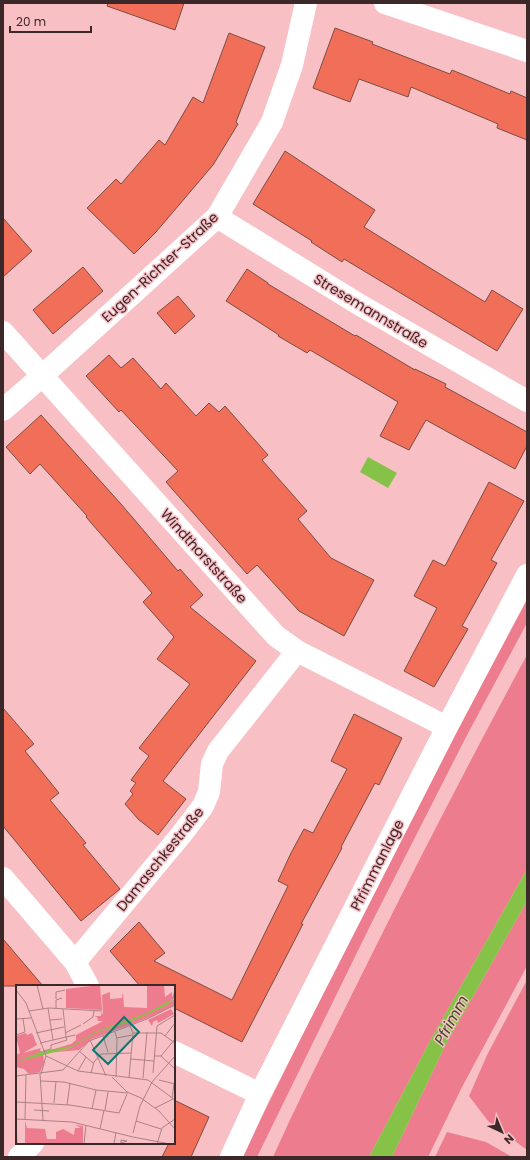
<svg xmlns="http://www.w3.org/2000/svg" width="530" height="1160" viewBox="0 0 530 1160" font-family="Poppins,sans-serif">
  <rect width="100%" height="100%" fill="#f8bfc5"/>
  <path fill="#ed7d8e" d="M527,600v23l-61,114 -95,187 -114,233h-15l165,-333z
    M527,655v214l-97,172 -61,116h-96c27,-61 58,-120 87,-179 54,-109 109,-216 167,-323z
    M527,901v65l-65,121 -34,70h-36l52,-109z
    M527,980v170l-39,-29 -19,-25 19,-43z
    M447,1132l39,10 26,15h-77z"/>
  <path fill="#87c248" d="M368,457l29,16 -9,15 -28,-16z
    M527,869v32l-83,147 -52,109h-23l61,-116z"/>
  <path fill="#f16f58" stroke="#7c4d44" d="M108,3h76l-9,27 -68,-24z
    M335,28l38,14 -1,2 78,30 2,-4 58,24 1,-3 16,7v42l-30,-12 1,-4 -87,-37 -3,10 -49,-18 -9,23 -37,-14z
    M229,33l36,14 -29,75 2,2 -25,41 -57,67 -22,22 -47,-46 29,-29 5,5 38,-44 6,5 28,-48 10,6z
    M285,151l90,59 -11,17 121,75 7,-12 31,19 -26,42 -153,-92 -2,3 -31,-20 1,-1 -59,-37z
    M3,218l29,33 -29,26z
    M83,267l20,24 -50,43 -20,-24z
    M247,269l21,14v1l87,52 1,-1 59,35v-1l31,15 -1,3 82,45v14l-12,23 -89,-49 -17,30 -29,-14 18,-34 -88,-52 -3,3 -29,-17 1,-1 -53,-34z
    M178,296l17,20 -20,18 -18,-21z
    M109,355l12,13 12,-10 28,31 5,-6 30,33 13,-13 10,9 6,-6 43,49 -6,5 45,51 -9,8 33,39 43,22 -30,56 -45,-25 -42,-46 -10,9 -81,-92 12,-11 -57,-61 -2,2 -33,-36z
    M41,415l80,89 57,67 2,-2 23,26 -13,12 66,54 -93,120 23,18 -28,36 -20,-16 -13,-15 8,-10 -3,-3 6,-8 -5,-3 18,-24 -10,-8 51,-64 -33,-25 17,-22 -31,-35 9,-9 -66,-76 1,-1 -47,-52 -10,10 -24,-27z
    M489,482l35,19 -33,59 6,3 -35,63 6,3 -34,58 -30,-16 33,-63 -23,-12 19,-36 12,6z
    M3,708l31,36 -9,7 34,42 -9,7 36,43 -3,2 37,44 -39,32 -78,-95z
    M354,714l48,24 -23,47 -4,-2 -34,64 1,1 -41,76h2l-61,118 -68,-34v-22h-34l-30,-35 29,-29 26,31 -11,8 78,39 56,-114 -10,-5 13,-28 13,-24 9,4 34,-64 -16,-8z
    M3,939l40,47h-40z
    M174,1100l35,17 -18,40h-29l7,-14h5z"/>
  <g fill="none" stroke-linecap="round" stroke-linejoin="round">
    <path stroke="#fff" stroke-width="22" d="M385,3l142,48
      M217,217l143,88 167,96
      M3,332l273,304 21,15 150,76
      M3,410l39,-34 175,-159 55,-95 20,-57 14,-62
      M3,878l72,84 13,24
      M75,962l106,-127 22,-29 6,-14 3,-28 6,-13 79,-100
      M174,1052l86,42
      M19,1157l14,-14
      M231,1157l29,-63 187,-367 80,-152"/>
  </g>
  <g text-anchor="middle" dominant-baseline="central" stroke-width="3" stroke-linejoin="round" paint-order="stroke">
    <g font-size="14" fill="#3c2729" stroke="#f8bfc5">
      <text transform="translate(160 267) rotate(-43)">Eugen-Richter-Straße</text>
      <text transform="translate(371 311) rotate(31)">Stresemannstraße</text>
      <text transform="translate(204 556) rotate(48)">Windthorststraße</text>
      <text transform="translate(160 859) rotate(-51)">Damaschkestraße</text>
      <text transform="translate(377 865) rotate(-63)">Pfrimmanlage</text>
    </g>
    <g font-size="15" font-style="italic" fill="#344c1d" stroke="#f8bfc5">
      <text transform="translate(451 1020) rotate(-61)">Pfrimm</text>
    </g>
  </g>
  <g transform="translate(16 985)">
    <rect width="159" height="159" fill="#f8bfc5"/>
    <path d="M84,0l2,25 -36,-2v-19zM131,0h17l1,12 7,-5v5l3,-7v8l-18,11 18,-10v6l-22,11 -61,23 -13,11 -33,3 2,-1 15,-2 9,-3 -25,4 24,-7 5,-4v-5l27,-14h-5l-1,-4 -3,-1h7v-4l2,3 -1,-20 8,-3v7l12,-1 1,-6 1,15 23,1zM155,24l3,5 -16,9 -1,-3 -4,2 -1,4 -4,-6zM10,48l1,2 5,-2 5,12 -14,8 18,-5 -1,3h3l1,12 -4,9 -11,2 -5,-5 -8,-2v-12l4,-2 -4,-17zM9,136l2,7 18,1 2,10h9v-7l7,-3 11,6 1,-7h6l-6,-3 8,1v18h-58z" fill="#ed7d8e"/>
    <path d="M159,13l-8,7 -19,9 -19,8 -34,11 -18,11 -7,4 -54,14 27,-11 29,-5 23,-14 52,-19z" fill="#87c248"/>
    <path fill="none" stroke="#ad8287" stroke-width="1" d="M21,0l6,24M0,5l10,13 20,53 32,15 70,9 27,20M40,14v-7l9,-2M32,23l5,32M40,23v-8l6,-2M47,24l3,28M13,26l20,-3 53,3M0,34l15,-1M34,35l12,-1M67,39l10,-7 1,-6M99,47l2,7 -1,38M20,48l28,-6M49,48l16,-8M117,48h28l14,10M0,50l9,-3 -2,-13M87,51l5,16M149,51l10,-13M101,53l15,-3M74,55l16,36M24,58l35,-8M27,66l8,-2v-4l16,-5 -1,-3M63,66l14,12M138,71h7l14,13M145,71l14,-17M114,74l24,2M62,86l8,-14M75,88l3,-11 7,-8 30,-1M137,88l4,-47 18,-11M24,89l3,46M25,89l5,-18M0,91l47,-6 26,-29 58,-22 28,-14M96,92l15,15 14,6 18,13 16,18M113,93l4,-45 -3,-7M127,93l4,-46M143,95l16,4M25,96l23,1 32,8 32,3M156,113l2,-14M0,117l54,3 49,8 8,-19M38,118l2,-22M51,120l3,-22M139,123l18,-9M76,124l4,-19M18,125l15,1M89,125l3,-18M0,134l56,3 61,15M0,134l1,25M9,134l1,-44M120,136l25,8M84,144l4,-19M117,148l7,-27 12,-24 23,-26M117,152l37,7M68,159l2,-19M98,159l2,-12M105,159v-4l6,1 -6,2M141,159l5,-16 13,-9"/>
    <path fill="#0f766e" fill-opacity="0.15" stroke="#0f766e" stroke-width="2" d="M108,32l15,15 -31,32 -15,-14z"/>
    <rect width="159" height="159" fill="none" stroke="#3c2729" stroke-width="2"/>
  </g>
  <rect width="530" height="1160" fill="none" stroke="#3c2729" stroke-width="8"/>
  <g transform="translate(502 1132) rotate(136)" stroke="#f8bfc5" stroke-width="3" paint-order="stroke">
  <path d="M0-3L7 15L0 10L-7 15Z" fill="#3c2729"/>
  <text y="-6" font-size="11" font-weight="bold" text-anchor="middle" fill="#3c2729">N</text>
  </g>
  <path d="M10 26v6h81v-6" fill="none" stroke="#3c2729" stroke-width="2"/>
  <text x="16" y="26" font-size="12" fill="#3c2729" stroke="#f8bfc5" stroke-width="3" paint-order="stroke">20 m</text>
</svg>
